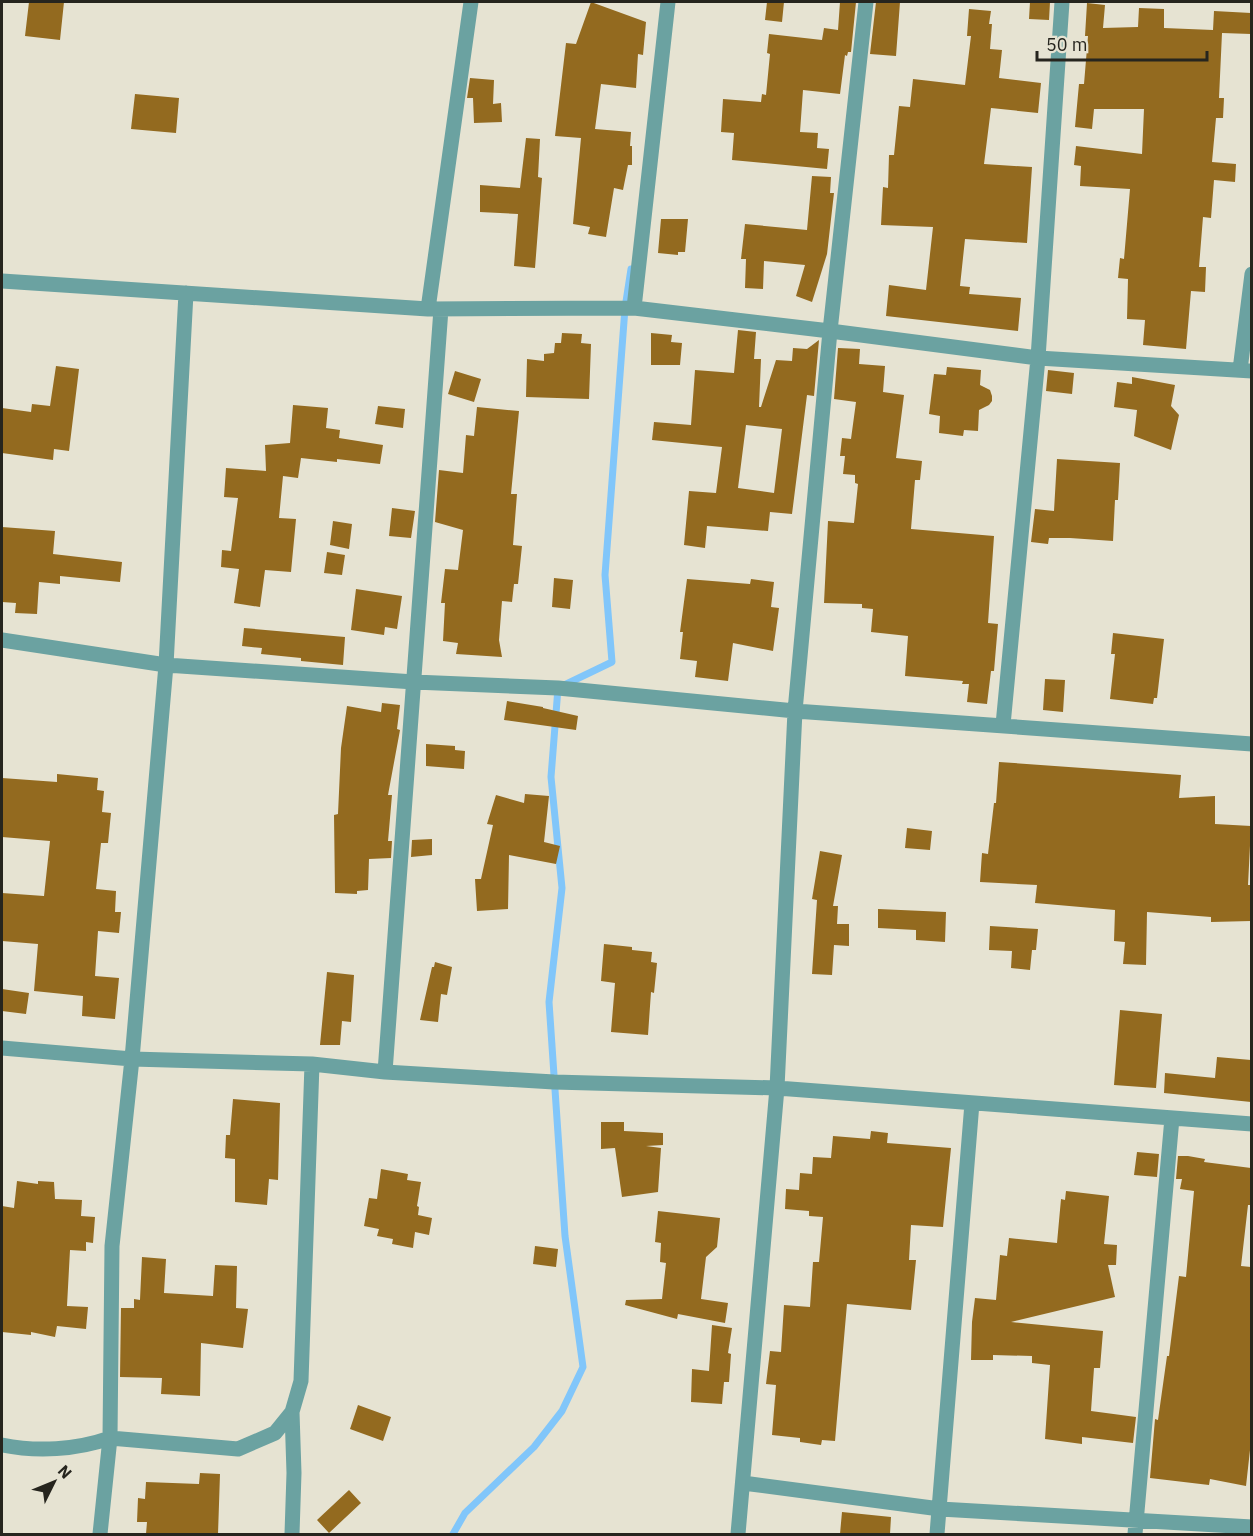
<svg xmlns="http://www.w3.org/2000/svg" width="1253" height="1536" viewBox="0 0 1253 1536" font-family="'IBM Plex Sans',sans-serif">
  <rect width="100%" height="100%" fill="#e6e3d2"/>
  <g fill="none" stroke-linecap="round" stroke-linejoin="round">
    <path stroke="#81c6fa" stroke-width="7" d="M453,1534l12,-21 69,-66 28,-36 21,-44 -18,-131 -16,-234 13,-114 -11,-111 7,-89 54,-26 -7,-87 20,-267 6,-39"/>
  </g>
  <path fill="#936a1f" fill-rule="evenodd" d="M29,2h35l-4,38 -35,-4z
    M591,2l55,20 -3,33 -5,-1 -2,34 -35,-4 -6,45 36,3 -1,14h2v19h-4l-5,25 -9,-2 -8,49 -18,-3 2,-7 -17,-3 8,-86 -26,-2 11,-93 10,1z
    M767,2h17l-2,20 -17,-2z
    M840,2h16l-5,50h-3l-1,4 -2,-1 -5,39 -37,-4 -3,42 18,1 -1,15 12,1 -2,20 -95,-9 2,-27 -13,-1 2,-33 38,3 1,-8 4,1 4,-41 -3,-1 2,-19 53,6 2,-12 14,2z
    M876,2h24l-4,54 -26,-2z
    M1030,2h20l-1,18 -20,-1z
    M1087,3l18,2 -2,23 35,-1 1,-19 25,1v19l49,2 1,-19 37,2v21l-29,-1 -3,65h5l-1,20h-7l-4,44 24,2 -1,18 -21,-2 -3,38 -8,-1 -4,50h7l-1,25 -14,-1 -5,58 -43,-4 2,-25 -18,-1 1,-40 -10,-1 2,-20 4,1 6,-70 -50,-3 1,-20 -7,-1 2,-19 66,8 2,-45h-50l-2,20 -17,-2 4,-43h5l4,-48h-3z
    M969,9l22,2 -2,13h3l-2,25 12,1 -3,28 42,5 -3,30 -47,-5 -7,56 48,3 -5,76 -62,-4 -5,47 10,1 -1,7 52,4 -3,33 -132,-15 3,-31 37,5 7,-63 -52,-2 2,-38 5,1 1,-33h5l5,-49 11,1 3,-28 52,6 6,-49h-4z
    M470,78l24,2 -1,24 8,-1 1,19 -28,1 -1,-25h-6z
    M135,94l44,4 -3,35 -45,-4z
    M526,138l14,1 -2,38 4,1 -7,90 -21,-2 4,-52 -38,-2v-27l40,3z
    M812,176l19,1 -1,16h4l-7,61 -15,48 -16,-6 9,-31 -41,-4 -1,28 -18,-1 1,-29h-5l4,-35 62,6z
    M661,219h27l-3,33h-7v3l-20,-2z
    M738,330l18,2 -2,27h7l-2,48h2l15,-47 16,1 1,-13 14,1 12,-9 -5,56 -7,-1 -15,119 -22,-2 -2,19 -61,-5 -2,22 -21,-3 5,-54 27,2 6,-46 -70,-7 2,-18 37,3 4,-55 39,3zM746,425l36,4 -8,64 -36,-5z
    M562,333l20,1 -1,9 10,1 -2,55 -63,-2 1,-38 17,2v-7l10,-1 1,-10h6z
    M651,333l21,2 -1,7 11,1 -2,22h-29z
    M838,348l22,1 -1,15 26,2 -2,26 21,3 -8,63 26,3 -2,19h-5l-4,49 83,7 -6,87 10,1 -4,47h-3l-4,33 -20,-2 2,-18h-7l1,-3 -58,-5 3,-40 -37,-4 2,-23 -11,-1v-4l-38,-1 4,-82 26,2 4,-39 -3,-1v-8l-12,-1 2,-18h-5l2,-18 9,1 5,-37 -22,-3z
    M56,366l23,3 -10,82 -15,-2 -1,11 -51,-7v-45l29,4 1,-8 18,2z
    M947,367l34,3 -1,15 10,5 2,6v5l-3,4 -10,5 -1,21 -14,-1 -1,6 -24,-3 1,-17 -11,-2 5,-40 12,1z
    M1048,370l26,3 -2,21 -26,-3z
    M455,371l26,8 -7,23 -26,-8z
    M1132,377l43,8 -4,21 8,9 -8,35 -37,-14 3,-26 -23,-3 3,-25 15,2z
    M293,405l35,3 -2,20 14,2 -1,8 44,7 -3,19 -43,-5v3l-36,-4 -3,20 -15,-2 -4,42 17,1 -5,53 -26,-2 -5,37 -26,-4 5,-34 -18,-2 1,-17 9,1 7,-53 -14,-1 2,-29 40,3 -1,-26 25,-2z
    M378,406l27,3 -2,19 -28,-4z
    M477,407l42,4 -8,83h6l-4,51 9,1 -4,38h-4l-2,18 -10,-1 -3,39 3,17 -46,-3 2,-11 -15,-2 2,-38h-4l4,-34 13,1 5,-40 -28,-8 4,-52 24,3 3,-38 8,1z
    M1057,459l63,4 -2,37h-3l-2,41 -43,-3h-21l-1,6 -17,-2 4,-33 19,2z
    M392,508l23,3 -4,27 -22,-2z
    M333,521l19,3 -3,25 -19,-4z
    M2,527l53,4 -2,23 69,8 -2,20 -60,-6v8l-21,-2 -2,32 -22,-1 1,-10 -14,-1z
    M327,552l18,3 -3,20 -18,-2z
    M554,578l19,2 -3,29 -18,-2z
    M687,579l63,5 1,-5 23,3 -3,25 8,1 -6,43 -40,-8 -5,38 -33,-4 2,-16 -17,-2 3,-27h-3z
    M356,589l46,7 -5,33 -12,-2 -1,8 -33,-5z
    M244,628l101,9 -2,28 -42,-4v-3l-40,-4 1,-6 -20,-2z
    M1113,633l51,6 -7,59h-3l-1,6 -43,-5 5,-45h-4z
    M1045,679l20,1 -2,32 -20,-2z
    M507,701l36,6v1l35,8 -2,14 -72,-10z
    M382,703l18,2 -3,24 3,1 -12,65h4l-4,46h4l-1,17 -22,1 -1,31 -11,1v3l-22,-1 -1,-78 4,-1 3,-66 6,-42 34,6z
    M426,744l29,2v4l10,1 -1,18 -38,-3z
    M999,762l182,13 -2,23 36,-2v28l36,2 -3,59h3v36l-40,1v-5l-64,-5 -1,53 -23,-1 2,-22 -11,-1 1,-31 -80,-7 2,-18 -57,-3 2,-29 6,1 6,-51h2z
    M57,774l41,4 -1,12 7,1 -2,21 9,1 -3,30h-7l-5,46 20,2 -1,21h6l-2,21 -21,-2 -3,45 24,2 -4,41 -33,-3 1,-20 -49,-5 4,-47 -36,-3v-48l42,3 6,-55 -48,-4v-59l55,4z
    M525,794l24,2 -5,46 16,4 -4,18 -47,-9 -1,54 -31,2 -2,-32h6l12,-54 -6,-1 9,-29 28,8z
    M907,828l25,3 -2,19 -25,-2z
    M432,839v16l-21,2 1,-17z
    M820,851l22,4 -9,51h5l-1,18h12v22l-15,-1 -2,30 -20,-1 5,-74 -5,-1z
    M878,909l68,3 -1,30 -29,-2v-10l-38,-2z
    M990,926l48,3 -2,21h-4l-2,20 -19,-2 1,-17 -23,-1z
    M604,944l28,3v3l20,2 -1,10 6,1 -3,30 -3,-1 -3,43 -37,-3 4,-49 -14,-2z
    M435,962l17,5 -5,28 -6,-1 -3,28 -18,-2 12,-53h2z
    M327,972l27,3 -3,47 -9,-1 -2,24h-20z
    M2,989l27,4 -3,21 -24,-3z
    M1120,1010l42,4 -6,74 -42,-3z
    M1217,1057l34,3v42l-87,-9 1,-20 50,5z
    M233,1099l47,4 -2,77 -9,-1 -2,26 -32,-3v-43l-10,-1 1,-23h4z
    M601,1122h23v9l39,2v12l-17,1 15,2 -3,44 -36,5 -7,-49 -14,1z
    M871,1131l17,2 -1,10 64,5 -8,79 -32,-2 -2,35h7l-5,50 -64,-6 -12,137 -13,-1 -1,5 -21,-3v-4l-28,-3 4,-50 -10,-1 4,-33 11,1 3,-47 26,2 3,-45h6l4,-45 -14,-1v-5l-24,-2 1,-20 13,1 1,-17 12,1 1,-17 18,1 2,-22 37,3z
    M1137,1152l22,2 -2,23 -23,-2z
    M1178,1156h10l17,3 -1,3 47,6v37h-3l-7,61 10,1v174l-5,45 -36,-7 -1,6 -59,-7 5,-59 3,1 9,-64h2l10,-80 7,1 8,-86 -14,-2 2,-10h-6z
    M381,1169l27,5 -1,6 14,2 -4,24 2,1 -1,8 14,3 -3,17 -14,-3 -2,16 -21,-4 1,-5 -16,-3 2,-7 -15,-3 5,-28 8,1z
    M17,1181l21,3v-3l16,1 1,17 27,1 -1,16 14,1 -2,26 -7,-1v9l-16,-1 -3,56 21,1 -2,22 -29,-3 -2,11 -24,-5v3l-29,-3v-126l12,2z
    M1066,1191l43,5 -5,48 13,1 -1,20h-8l7,32 -104,25 92,9 -3,37h-6l-3,43 45,6 -3,26 -51,-6v7l-37,-5 5,-74 -18,-2v-7l-39,-1v5h-22l1,-38 3,-24 21,2 4,-45 7,1 2,-18 48,5 4,-44 4,1z
    M658,1211l62,7 -3,29 -11,10 -5,42 27,4 -3,20 -47,-9 -1,5 -52,-14 1,-5 36,-1 4,-36 -6,-1 1,-19 -6,-1z
    M535,1246l23,3 -2,18 -23,-3z
    M142,1257l24,2 -2,34 49,3 2,-31 22,1 -1,42 12,1 -5,39 -42,-5 -1,53 -39,-2 1,-16 -42,-1 1,-69h13v-9l6,1z
    M712,1325l20,3 -4,25 3,1 -2,28h-5l-2,22 -31,-2 1,-33 17,2z
    M358,1405l33,12 -8,24 -33,-12z
    M200,1473l20,1 -2,60h-72l1,-12h-10l1,-24 7,1 1,-17 53,2z
    M349,1490l12,13 -32,30 -12,-13z
    M842,1512l49,5 -1,17h-50z"/>
  <g fill="none" stroke-linecap="round" stroke-linejoin="round">
    <path stroke="#6ba2a1" stroke-width="15" d="M2,281l426,28 206,-1 196,23 208,27 214,13
      M634,308l34,-306
      M428,309l43,-307
      M1240,370l12,-96
      M2,640l164,25 248,17 144,6 237,23 457,33
      M1003,725l35,-367 24,-356
      M2,1048l130,11 180,5 73,8 169,10 223,6 475,36
      M385,1072l56,-763
      M292,1412l2,61 -2,61
      M2,1445c35,7 74,5 108,-7l128,11 37,-16 17,-21 9,-31 11,-317
      M743,1483l197,26 312,18
      M100,1534l10,-96 2,-192 20,-187 34,-394 20,-372
      M738,1534l39,-446 18,-377 35,-380 36,-329
      M937,1534l35,-431
      M1135,1534l37,-416"/>
  </g>
  <rect width="1253" height="1536" fill="none" stroke="#26251e" stroke-width="6"/>
  <g transform="translate(54 1482) rotate(47)" stroke="#e6e3d2" stroke-width="4.5" paint-order="stroke">
  <path d="M0-4.5L10 22L0 15L-10 22Z" fill="#26251e"/>
  <text y="-9" font-size="16" font-weight="bold" text-anchor="middle" fill="#26251e">N</text>
  </g>
  <path d="M1037 51v9h170v-9" fill="none" stroke="#26251e" stroke-width="3"/>
  <text x="1046" y="51" font-size="18" fill="#26251e" stroke="#e6e3d2" stroke-width="4.5" paint-order="stroke">50 m</text>
</svg>
